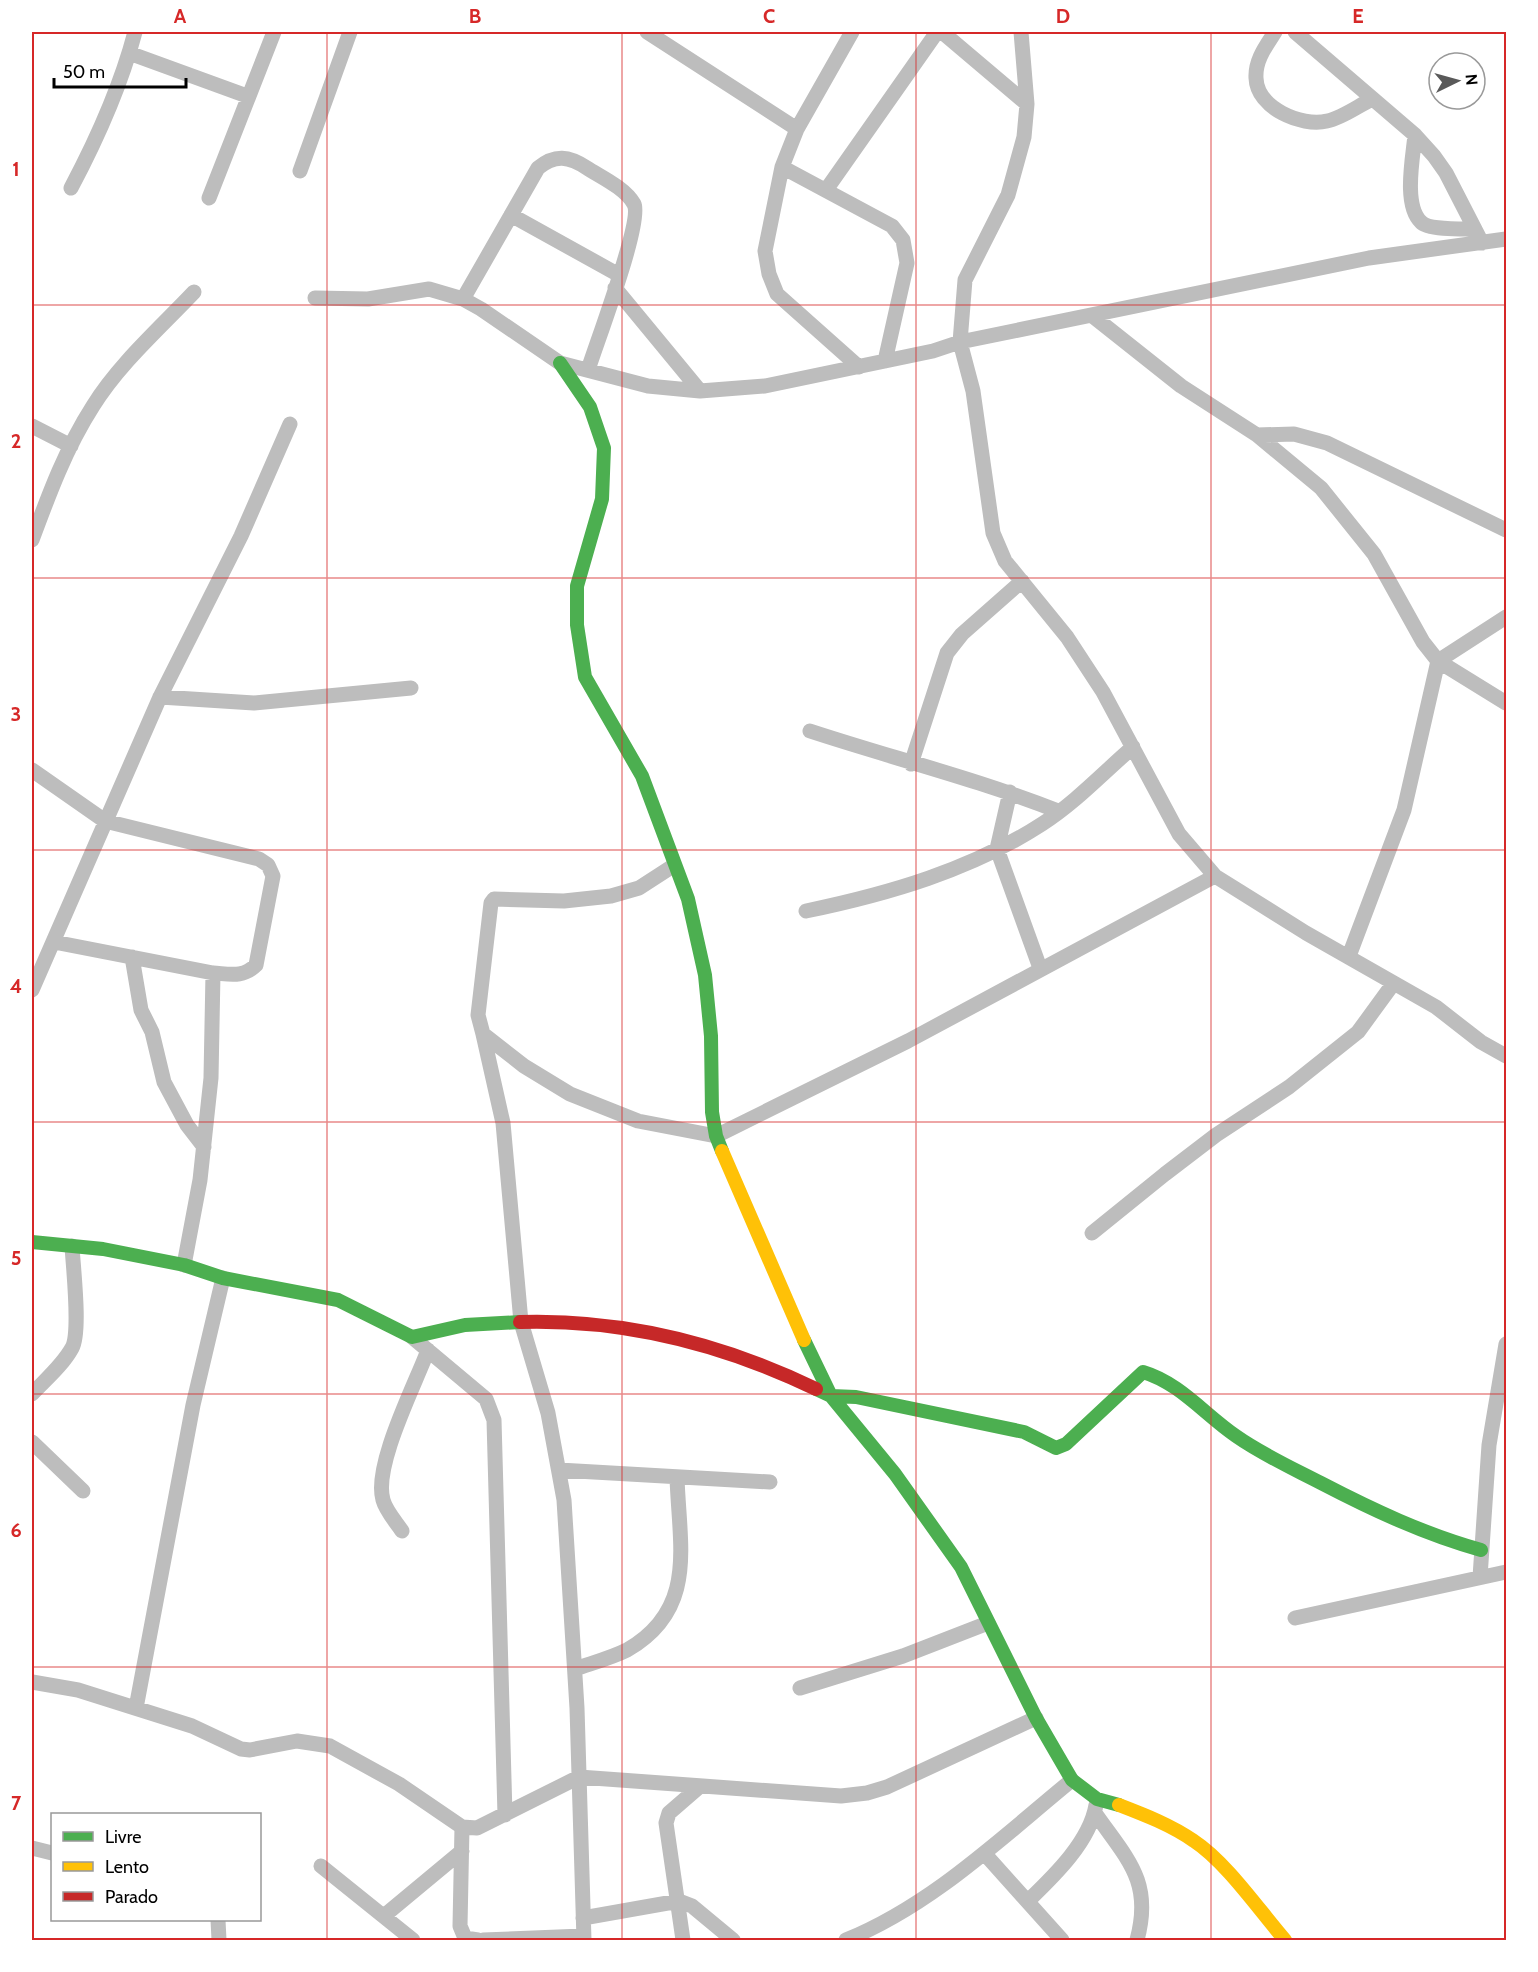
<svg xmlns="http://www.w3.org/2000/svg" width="1538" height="1972" viewBox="0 0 1538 1972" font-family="Cabin,sans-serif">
  <rect width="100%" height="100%" fill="#fff"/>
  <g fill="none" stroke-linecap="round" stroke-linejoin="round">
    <path stroke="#bdbdbd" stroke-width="15" d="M647,32l150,97 -15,38 -17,84 4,23 8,20 82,73
      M942,32l85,72
      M1021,32l6,72 -3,33 -16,58 -43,85 -5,62 13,49 20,142 12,28 62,76 36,55 76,142 36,42 91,57 130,74 45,35 25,14
      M1275,32c-9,14 -20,28 -19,46 1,30 45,49 71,43 15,-3 31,-15 45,-22
      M1295,32l120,103 19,21 12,17 36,70
      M129,53l118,43
      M797,129l55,-97
      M1415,135c-2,22 -12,70 6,87 7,8 42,7 54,7
      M782,167l110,59 11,14 4,23 -22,98
      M300,171l50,-139
      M71,188c26,-49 50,-103 64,-156
      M826,190l111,-158
      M209,198l65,-166
      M511,215l108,60
      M615,288l85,103
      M315,298l53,1 61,-10 34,10 18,10 79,54 88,23 52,5 65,-5 168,-35 27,-9 409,-84 137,-19
      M463,299l75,-131c17,-14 31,-12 49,0 14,9 38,20 47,36 9,17 -38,140 -46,166
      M1094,317l87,69 76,49 64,53 53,66 49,88 15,19 68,42
      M32,426l39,20
      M1257,435l37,-1 33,9 179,87
      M32,540c17,-46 34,-92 61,-134 26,-42 67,-78 101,-114
      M160,697l94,6 157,-15
      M810,731c82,27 167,48 248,80
      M911,764l36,-111 15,-19 60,-53
      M32,770l73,51 154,38 9,6 5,11 -17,89c-13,13 -26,9 -43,8l-159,-31
      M1010,792l-13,57 43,119
      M673,866l-34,22 -28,8 -47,5 -70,-2 -3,4 -13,112 5,19 41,32 46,28 68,27 78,15 192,-95 307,-165
      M806,911c82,-17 165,-41 236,-87 33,-21 62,-52 91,-77
      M1349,956l55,-146 34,-149 68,-44
      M132,957l9,53 11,22 12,50 23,43 17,22
      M32,990l128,-293 81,-161 49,-112
      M483,1034l20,89 18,199 27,91 16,87 13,208 7,232
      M1092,1233l73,-59 51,-39 73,-48 69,-55 35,-48
      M184,1265l16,-85 11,-102 2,-105
      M412,1337l74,62 8,21 11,395
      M32,1394c13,-14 30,-28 40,-46 9,-16 1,-81 0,-102
      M32,1442l51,49
      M559,1470l211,12
      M402,1531c-6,-9 -16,-20 -19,-31 -10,-34 32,-115 45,-150
      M1480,1577l9,-132 17,-101
      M1295,1618l211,-46
      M575,1669c17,-6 36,-11 52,-19 71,-41 52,-104 50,-173
      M32,1682l46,8 114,36 49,23 9,1 47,-9 33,5 69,38 63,43 15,1 102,-51 262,19 26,-3 20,-6 149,-69
      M800,1688l103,-32 85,-33
      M136,1708l57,-303 30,-127
      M1095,1813c32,46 58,68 42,127
      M462,1827l-2,99 5,12 13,2
      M32,1848l20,5
      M984,1853l78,87
      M321,1866l92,74
      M1029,1900c26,-25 61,-59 67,-95
      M385,1915l77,-64
      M583,1918l96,-17 13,5 41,34
      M218,1920l1,20
      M483,1940l100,-4
      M683,1940l-17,-117 3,-10 30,-26
      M846,1940c86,-35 155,-102 226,-160"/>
    <path stroke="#4caf50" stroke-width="14" d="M560,363l30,44 14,41 -2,51 -25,87v39l8,52 57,99 46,123 17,76 6,61 1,76 4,24 6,15
      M32,1242l71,7 81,16 39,13 115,22 74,37 53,-12 55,-3
      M804,1340l27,56 64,78 66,93 75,151 36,62 25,19 22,6
      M816,1389l15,7 25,1 168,35 32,16 10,-4 77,-72c37,11 62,43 93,64 27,19 56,32 85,47 52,27 103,51 160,67"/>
    <path stroke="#ffc107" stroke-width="14" d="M722,1151l82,189
      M1119,1805c26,10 52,20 75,36 32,21 65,69 91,99"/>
    <path stroke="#c62828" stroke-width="14" d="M520,1322c103,-3 203,22 296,67"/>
  </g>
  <path fill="none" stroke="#d62828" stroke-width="1.5" stroke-opacity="0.55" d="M327,32v1908M622,32v1908M916,32v1908M1211,32v1908M32,305h1474M32,578h1474M32,850h1474M32,1122h1474M32,1394h1474M32,1667h1474"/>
  <rect width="1538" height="1972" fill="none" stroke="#ffffff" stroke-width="66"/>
  <rect x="51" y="1813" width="210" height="108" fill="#ffffff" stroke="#999999" stroke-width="1.5"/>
  <rect x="63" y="1832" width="30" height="9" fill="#4caf50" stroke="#999999" stroke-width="1.5"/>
  <text x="105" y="1843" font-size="18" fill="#000000">Livre</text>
  <rect x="63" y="1862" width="30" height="9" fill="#ffc107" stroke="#999999" stroke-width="1.5"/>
  <text x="105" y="1873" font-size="18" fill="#000000">Lento</text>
  <rect x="63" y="1892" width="30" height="9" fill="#c62828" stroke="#999999" stroke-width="1.5"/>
  <text x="105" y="1903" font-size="18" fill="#000000">Parado</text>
  <g transform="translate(1457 81) rotate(85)"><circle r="28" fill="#ffffff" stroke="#999999" stroke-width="1.5"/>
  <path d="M0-4.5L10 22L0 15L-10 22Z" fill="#595959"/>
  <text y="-9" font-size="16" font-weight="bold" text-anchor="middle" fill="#000000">N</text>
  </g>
  <path d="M54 78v9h132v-9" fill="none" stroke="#000000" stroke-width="3"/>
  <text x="63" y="78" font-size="18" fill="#000000" stroke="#ffffff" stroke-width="4.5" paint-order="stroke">50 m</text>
  <rect x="33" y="33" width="1472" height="1906" fill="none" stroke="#d62828" stroke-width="2"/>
  <g font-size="20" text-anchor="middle" font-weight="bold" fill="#d62828">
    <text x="180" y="23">A</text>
    <text x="475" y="23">B</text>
    <text x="769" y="23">C</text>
    <text x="1063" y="23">D</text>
    <text x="1358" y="23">E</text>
    <text x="16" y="176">1</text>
    <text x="16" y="448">2</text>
    <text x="16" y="721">3</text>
    <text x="16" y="993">4</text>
    <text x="16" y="1265">5</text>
    <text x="16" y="1537">6</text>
    <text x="16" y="1810">7</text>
  </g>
</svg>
